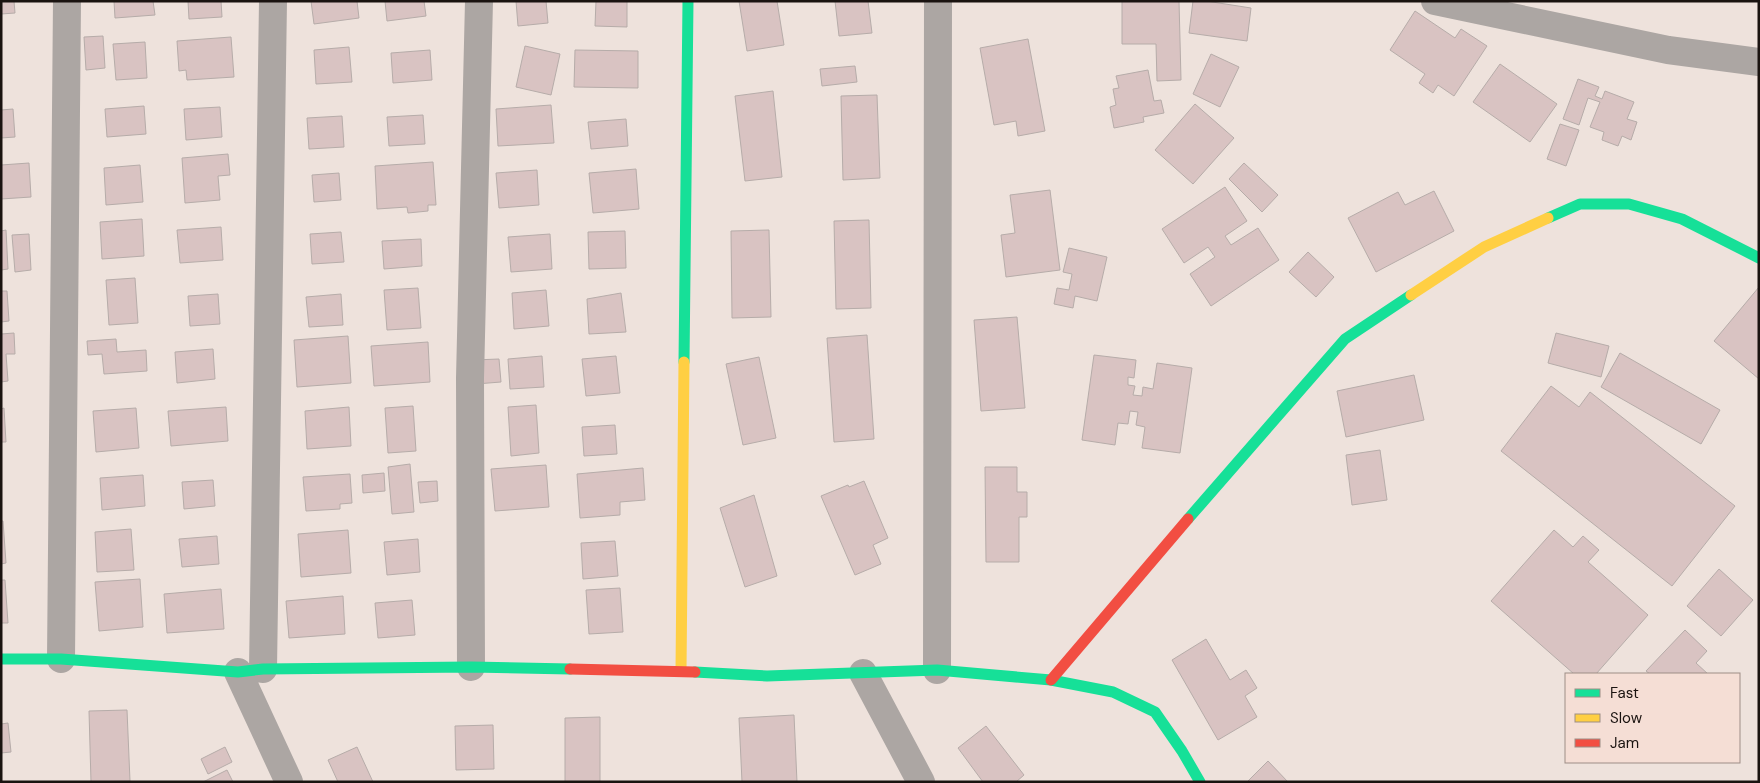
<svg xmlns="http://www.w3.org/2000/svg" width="1760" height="783" viewBox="0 0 1760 783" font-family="'DM Sans',sans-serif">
  <rect width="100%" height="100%" fill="#eee2dc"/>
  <path fill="#d9c3c2" stroke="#b6aca9" d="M1,1h13l1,12 -14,1z
    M114,1h39l2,14 -40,3z
    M188,1h33l1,16 -33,2z
    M311,1h46l2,17 -45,6z
    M385,1h39l2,15 -39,5z
    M516,1h30l2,22 -30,3z
    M596,1h31v26l-32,-1z
    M739,1h38l7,44 -37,6z
    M835,1h33l4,32 -33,3z
    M1122,1h57l2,79 -24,1 -1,-37h-34z
    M1193,1h13l45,7 -4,33 -58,-8z
    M1415,11l40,27 6,-9 26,17 -33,50 -16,-11 -5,8 -14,-10 6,-9 -35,-24z
    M103,36l2,32 -19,2 -2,-33z
    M231,37l3,40 -47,3 -1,-10 -7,1 -2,-30z
    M1028,39l17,92 -27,5 -2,-15 -22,4 -14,-77z
    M145,42l2,36 -31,2 -3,-36z
    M525,46l35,8 -9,41 -35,-8z
    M349,47l3,35 -36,2 -2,-34z
    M430,50l2,30 -39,3 -2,-30z
    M575,50l63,1v37l-64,-1z
    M1211,54l28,13 -19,40 -27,-13z
    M1500,64l57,40 -27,38 -57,-40z
    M855,66l2,16 -35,4 -2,-17z
    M1148,70l6,31 7,-1 3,13 -21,4 1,5 -30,6 -4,-21 6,-2 -3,-16 6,-1 -3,-12z
    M1578,79l21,8 -4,9 7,3 3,-8 29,11 -7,17 10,3 -6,18 -9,-4 -4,10 -16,-6 2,-8 -14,-5 10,-25 -12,-4 -9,27 -16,-6z
    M773,91l9,86 -37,4 -10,-85z
    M877,95l3,83 -37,2 -2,-84z
    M1195,104l39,34 -41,46 -38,-34z
    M551,105l3,38 -56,3 -2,-37z
    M144,106l2,28 -39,3 -2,-28z
    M220,107l2,30 -36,3 -2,-31z
    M13,109l2,28 -14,1v-28z
    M423,115l2,29 -36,2 -2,-29z
    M342,116l2,31 -35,2 -2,-31z
    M626,119l2,27 -37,3 -3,-27z
    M1560,124l19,6 -13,36 -19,-7z
    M228,154l2,21 -12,1 2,24 -35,3 -3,-45z
    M433,162l3,43h-8v6l-20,2 -1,-6 -30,2 -2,-43z
    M29,163l2,34 -30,2v-34z
    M1244,163l34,32 -16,17 -33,-33z
    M140,165l3,37 -37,3 -2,-37z
    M636,169l3,40 -46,4 -4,-40z
    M537,170l2,35 -40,3 -3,-35z
    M339,173l2,27 -27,2 -2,-27z
    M1225,187l22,34 -22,15 6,9 27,-17 21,32 -68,46 -21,-32 25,-17 -7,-10 -24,16 -22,-34z
    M1050,190l10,80 -54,7 -5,-42 14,-2 -5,-38z
    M1434,191l20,40 -78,41 -28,-54 50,-26 7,13z
    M142,219l2,37 -42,3 -2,-37z
    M869,220l2,88 -35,1 -2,-88z
    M221,227l2,33 -43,3 -3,-33z
    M6,230l2,39 -7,1v-39z
    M769,230l2,87 -39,1 -1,-87z
    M625,231l1,37 -37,1 -1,-37z
    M341,232l3,30 -32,2 -2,-30z
    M29,234l2,36 -16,2 -3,-37z
    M550,234l2,35 -41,3 -3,-35z
    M421,239l1,27 -38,3 -2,-28z
    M1069,248l38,9 -10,44 -22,-5 -2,12 -19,-4 3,-16 12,2 3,-16 -9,-2z
    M1308,252l26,25 -18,20 -27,-25z
    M135,278l3,45 -29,2 -3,-45z
    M1759,287v92l-45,-38z
    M418,288l3,40 -34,2 -3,-40z
    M546,290l3,36 -35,3 -2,-36z
    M1,291h6l2,30 -8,1z
    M621,293l5,39 -37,2 -2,-35z
    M218,294l2,30 -30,2 -2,-30z
    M341,294l2,31 -34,2 -3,-30z
    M1017,317l8,91 -44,3 -7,-91z
    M14,333l1,21h-9l2,27 -7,1v-48z
    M1556,333l53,13 -8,31 -53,-14z
    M867,335l7,104 -40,3 -7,-104z
    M348,336l3,47 -54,4 -3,-47z
    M116,339l1,13 29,-2 1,21 -43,3 -2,-20 -14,1 -1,-14z
    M428,342l2,40 -56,4 -3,-40z
    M213,349l2,30 -38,4 -2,-31z
    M1620,353l100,57 -19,34 -100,-57z
    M1094,355l42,5 -2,18 -6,-1v8l7,1 -2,9 9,1 1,-9 10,2 4,-26 35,5 -12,85 -38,-5 3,-21 -9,-2 2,-13 -8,-1 -2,13 -10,-1 -3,22 -33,-5z
    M542,356l2,31 -34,2 -2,-30z
    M616,356l4,37 -34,3 -4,-37z
    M759,357l17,81 -33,7 -17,-81z
    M499,359l2,23 -25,2 -2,-24z
    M1414,375l10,45 -78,17 -9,-46z
    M1551,386l28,21 11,-15 145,114 -63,80 -171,-135z
    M536,405l3,48 -28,3 -3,-49z
    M413,406l3,45 -28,2 -3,-45z
    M226,407l2,34 -57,5 -3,-35z
    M349,407l2,39 -44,3 -2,-38z
    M4,408l2,34h-5v-33z
    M136,408l3,40 -43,4 -3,-41z
    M615,425l2,29 -33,2 -2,-29z
    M1380,450l7,50 -35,5 -6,-50z
    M410,464l4,48 -22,2 -4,-47z
    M546,465l3,42 -54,4 -4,-42z
    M985,467h32v25h10v25h-8v45h-33z
    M643,468l2,32 -25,2v13l-40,3 -3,-44z
    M384,473l1,18 -22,2 -1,-18z
    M350,474l2,29 -12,1v5l-34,2 -3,-34z
    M143,475l2,31 -43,4 -2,-32z
    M213,480l2,26 -31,3 -2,-27z
    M437,481l1,20 -18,2 -2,-21z
    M864,481l24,57 -15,7 8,19 -26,11 -34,-79 27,-11 1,2z
    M754,495l23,81 -32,11 -25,-79z
    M1,521h2l3,42 -5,1z
    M131,529l3,41 -37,2 -2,-40z
    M348,530l3,43 -50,4 -3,-43z
    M1554,530l19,17 10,-11 16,14 -11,12 60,53 -52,59h-22l-83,-73z
    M217,536l2,28 -37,3 -3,-28z
    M418,539l2,33 -33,3 -3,-33z
    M615,541l3,35 -35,3 -2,-36z
    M1719,569l34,31 -32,36 -34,-30z
    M140,579l3,48 -44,4 -4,-49z
    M1,580h4l3,43h-7z
    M620,588l3,44 -34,2 -3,-44z
    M221,589l3,40 -57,4 -3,-39z
    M343,596l2,38 -56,4 -3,-37z
    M412,600l3,35 -37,3 -3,-35z
    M1685,630l22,21 -11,12 12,11h-58l-4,-3z
    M1206,639l24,41 16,-10 11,18 -12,8 12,21 -39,23 -46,-80z
    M127,710l3,71 -39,1 -2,-71z
    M794,715l3,67h-55l-3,-64z
    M600,717v65h-35v-64z
    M8,723l3,29 -10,1v-29z
    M493,725l1,44 -38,1 -1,-44z
    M986,726l38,49 -8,7h-33l-25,-34z
    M225,747l7,15 -24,12 -7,-15z
    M357,747l16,35h-35l-10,-22z
    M1268,761l20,21h-41z
    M227,770l6,12h-30z"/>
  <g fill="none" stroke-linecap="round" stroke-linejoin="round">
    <path stroke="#aca6a3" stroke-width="28" d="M1435,1l233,49 91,12
      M61,659l6,-658
      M471,667l-1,-289 9,-377
      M263,669l10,-668
      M937,670l1,-669
      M238,672l51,110
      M863,673l58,109"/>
    <path stroke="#16e098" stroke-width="11" d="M1548,218l32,-14h49l53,15 77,39
      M684,362l4,-361
      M1188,519l157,-180 66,-44
      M1,659h60l177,13 25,-3 208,-2 99,2
      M695,672l72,4 170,-6 114,10 62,12 42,20 27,39 18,31"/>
    <path stroke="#ffcf43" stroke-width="11" d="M1411,295l73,-48 64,-29
      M681,671l3,-309"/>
    <path stroke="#f24e42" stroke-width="11" d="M570,669l125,3
      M1051,680l137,-161"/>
  </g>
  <rect width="1760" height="783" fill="none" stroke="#1a1310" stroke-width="5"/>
  <rect x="1565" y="673" width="175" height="90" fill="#f5ded5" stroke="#9d8d86"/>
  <rect x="1575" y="689" width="25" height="8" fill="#16e098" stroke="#9d8d86"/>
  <text x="1610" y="698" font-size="15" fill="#1a1310">Fast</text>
  <rect x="1575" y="714" width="25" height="8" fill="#ffcf43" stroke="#9d8d86"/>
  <text x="1610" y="723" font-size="15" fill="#1a1310">Slow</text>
  <rect x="1575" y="739" width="25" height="8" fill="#f24e42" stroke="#9d8d86"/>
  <text x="1610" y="748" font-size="15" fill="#1a1310">Jam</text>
</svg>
